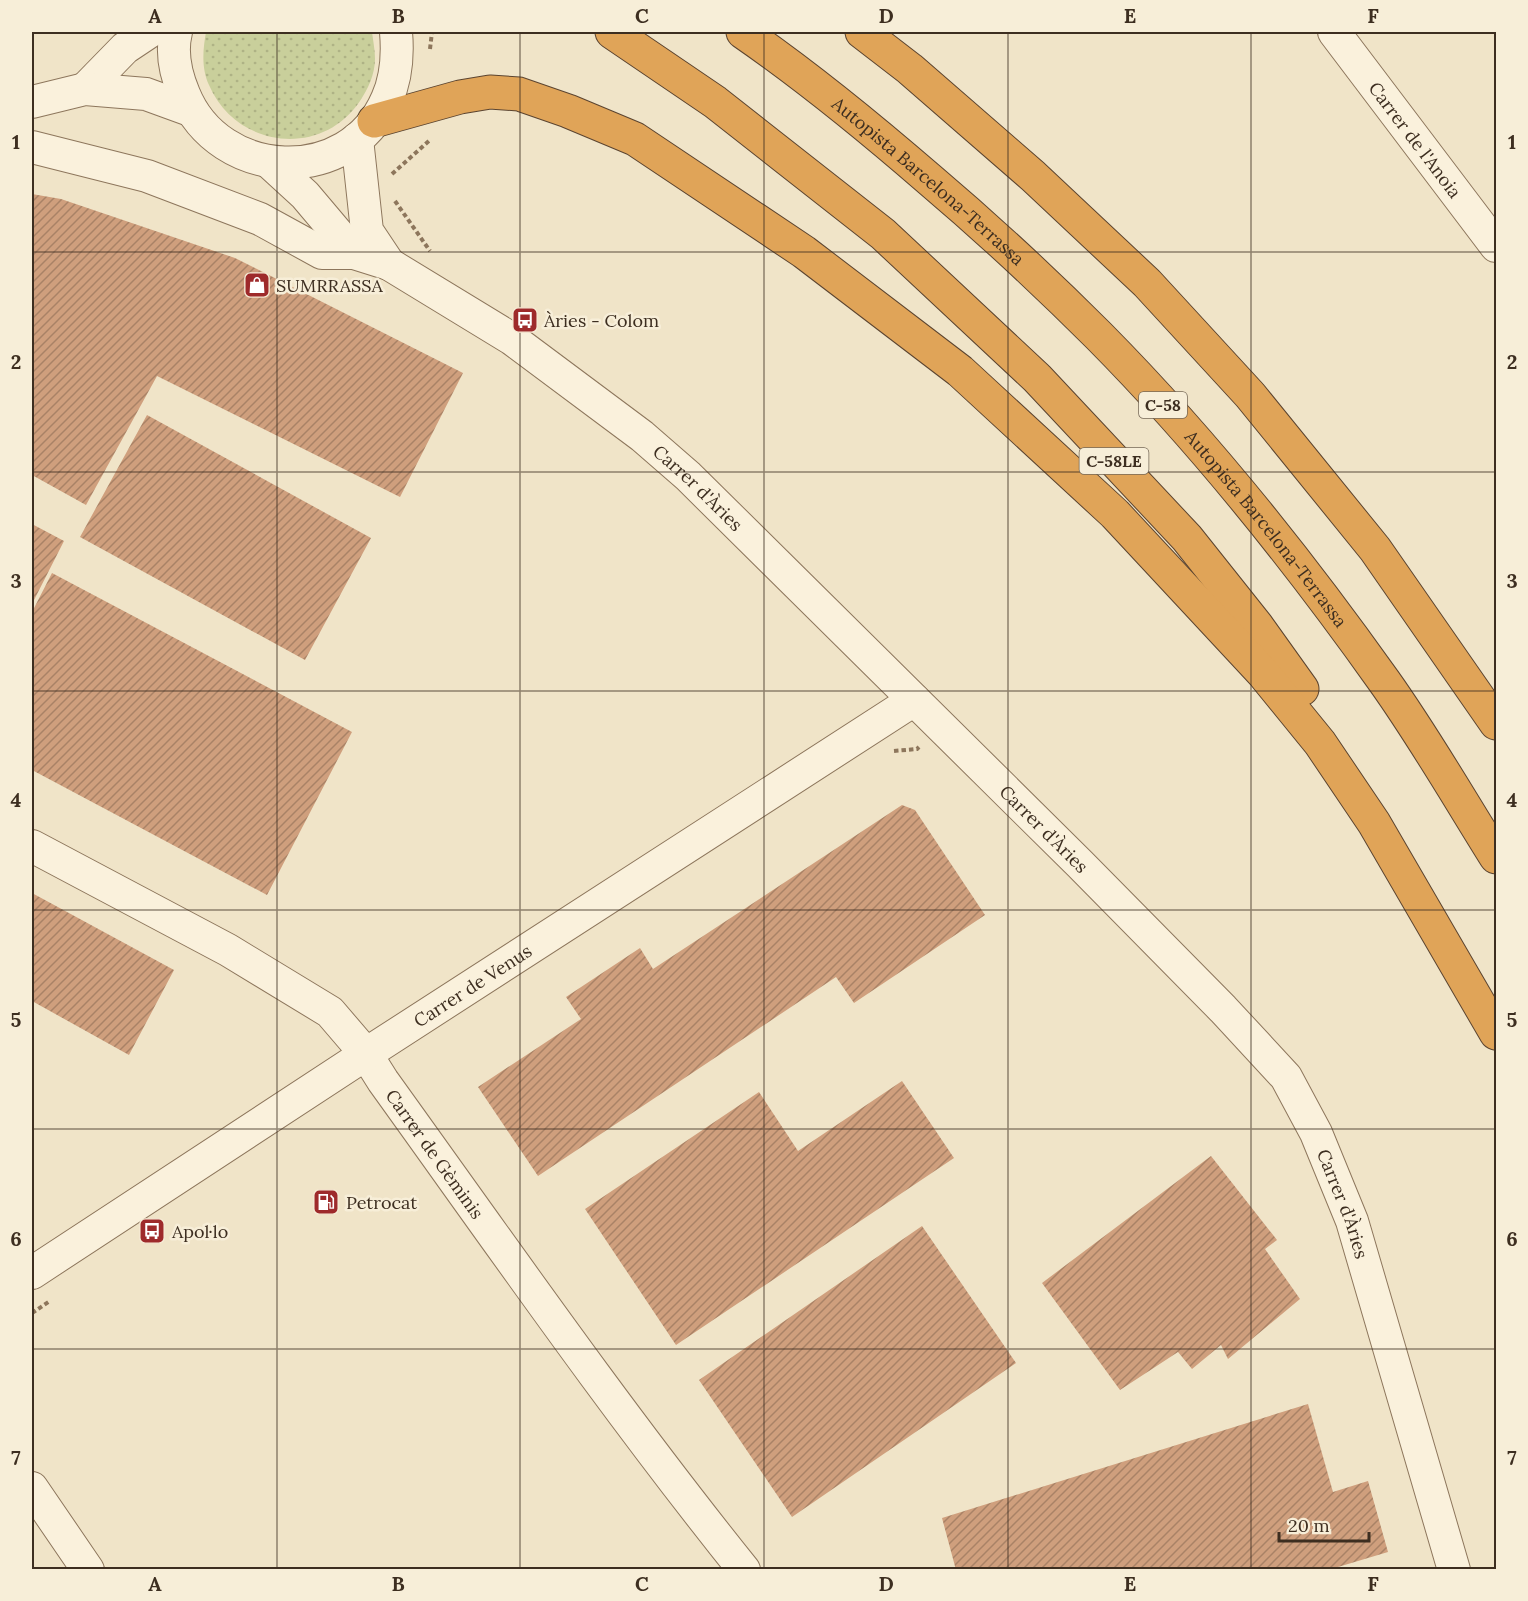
<svg xmlns="http://www.w3.org/2000/svg" width="1528" height="1601" viewBox="0 0 1528 1601" font-family="Lora,serif">
  <defs>
    <pattern id="grass-dots" width="8" height="8" patternUnits="userSpaceOnUse" patternTransform="scale(1.5)"><rect width="8" height="8" fill="#c9cf9b"/><path d="M2 2h.1M6 6h.1" fill="none" stroke="#aeb285" stroke-width="1.8" stroke-linecap="round"/></pattern>
    <pattern id="building-hatch" width="6" height="6" patternUnits="userSpaceOnUse" patternTransform="scale(1.5)"><rect width="6" height="6" fill="#cf9f7d"/><path d="M-1 1l2-2M0 6l6-6M5 7l2-2" fill="none" stroke="#a98266"/></pattern>
  </defs>
  <rect width="100%" height="100%" fill="#f0e4c8"/>
  <path fill="url(#grass-dots)" d="M206,32h166c1,8 3,18 3,27 0,15 -7,30 -15,42 -39,58 -124,47 -151,-16 -8,-17 -6,-36 -3,-53z"/>
  <path fill="url(#building-hatch)" d="M32,194l29,5 174,59 228,115 -63,124 -243,-121 -71,129 -54,-30z
    M147,415l224,123 -66,122 -225,-123z
    M32,524l32,17 -32,63z
    M52,573l300,159 -85,163 -235,-125v-158z
    M902,805l13,5 70,105 -131,88 -18,-26 -298,199 -60,-89 103,-68 -15,-22 74,-49 13,21z
    M32,893l142,77 -45,85 -97,-54z
    M902,1081l52,77 -278,187 -91,-136 174,-117 39,59z
    M1211,1156l66,84 -12,9 35,50 -72,60 -7,-14 -29,24 -14,-17 -58,38 -78,-107z
    M922,1226l94,137 -224,154 -93,-137z
    M1308,1404l25,88 35,-11 20,71 -60,18h-372l-14,-52z"/>
  <g fill="none" stroke-linecap="round" stroke-linejoin="round">
    <g stroke="#8d765c" stroke-width="34">
      <g id="minor">
        <path d="M176,32c-5,20 0,43 8,62 35,87 165,94 203,5 10,-22 11,-44 9,-67"/>
        <path id="s1" d="M1334,32l162,214"/>
        <path d="M85,89l40,-41 24,-16"/>
        <path d="M32,102l53,-13 61,5 44,16"/>
        <path d="M357,139l10,92 22,33"/>
        <path d="M32,147l115,29 113,43 62,34h32"/>
        <path id="s2" d="M269,162l36,33 49,58 35,11 123,75 130,97 46,40 392,388 143,145 63,68 30,56 36,88 102,349"/>
        <path id="s3" d="M32,846l196,104 102,62 36,42 17,27c118,164 234,331 361,489"/>
        <path id="s4" d="M32,1273l334,-219 548,-354"/>
        <path d="M32,1488l56,82"/>
      </g>
    </g>
    <g stroke="#5b4430" stroke-width="35">
      <g id="highway">
        <path d="M612,32l103,70 168,132 154,144 150,160 70,88 45,63"/>
        <path id="s5" d="M743,32c65,45 126,95 186,147 59,50 116,103 170,157 105,106 199,224 285,345 40,56 75,117 112,176"/>
        <path d="M862,32l48,37 123,107 114,107 103,112 125,154 121,174"/>
        <path d="M374,121l86,-24 30,-5 29,2 49,17 67,28 169,113 156,119 155,143 148,159 57,70 54,80 122,210"/>
      </g>
    </g>
    <path stroke="#8d765c" stroke-width="4" stroke-dasharray="4.5 3" stroke-linecap="butt" d="M430,49l2,-17
      M392,174l39,-35
      M395,201l35,50
      M894,751l23,-2 2,-2
      M32,1313l18,-12"/>
    <use href="#minor" stroke="#faf1dc" stroke-width="32"/>
    <use href="#highway" stroke="#e0a458" stroke-width="33"/>
  </g>
  <path fill="none" stroke="#3d2e20" stroke-width="1.5" stroke-opacity="0.55" d="M277,32v1538M520,32v1538M764,32v1538M1008,32v1538M1251,32v1538M32,252h1464M32,472h1464M32,691h1464M32,910h1464M32,1129h1464M32,1349h1464"/>
  <defs>
    <g id="shop-square" transform="scale(1.35)"><rect x="-9" y="-9" width="18" height="18" rx="4" fill="#9e2a2b" stroke="#f7eed8"/><path d="M-5-2.5h2.3a2.7 3.5 0 0 1 5.4 0H5L5.5 6h-11ZM-1.5-2.5h3a1.5 2.3 0 0 0-3 0Z" fill="#fff"/></g>
    <g id="bus-square" transform="scale(1.35)"><rect x="-9" y="-9" width="18" height="18" rx="4" fill="#9e2a2b" stroke="#f7eed8"/><path d="M-5-6H5V4H4V6H2V4H-2V6H-4V4H-5ZM-3.5-4V0h7V-4ZM-3.5 1.2v1.5H-2V1.2ZM2 1.2v1.5H3.5V1.2Z" fill="#fff"/></g>
    <g id="fuel-square" transform="scale(1.35)"><rect x="-9" y="-9" width="18" height="18" rx="4" fill="#9e2a2b" stroke="#f7eed8"/><path d="M-5.5-6h7V0h2V4h1.3V-2.5L3-4.5l.8-.8L6-3V5H2.5V1h-1V6h-7ZM-4.2-4.7v3.2H.2V-4.7Z" fill="#fff"/></g>
  </defs>
  <g fill-rule="evenodd">
    <use href="#shop-square" x="257" y="285"/>
    <use href="#bus-square" x="525" y="320"/>
    <use href="#fuel-square" x="326" y="1202"/>
    <use href="#bus-square" x="152" y="1231"/>
  </g>
  <g text-anchor="middle" dominant-baseline="central" stroke-width="5" stroke-linejoin="round" paint-order="stroke">
    <g fill="#f7eed8" stroke="#756857" stroke-width="1.5">
      <rect x="1139" y="392" width="48" height="26" rx="4.5"/>
      <rect x="1079.5" y="448" width="69" height="26" rx="4.5"/>
    </g>
    <g font-size="16" font-weight="bold" fill="#3d2e20">
      <text x="1163" y="405">C-58</text>
      <text x="1114" y="461">C-58LE</text>
    </g>
    <g font-size="18" fill="#3d2e20" stroke="#f7eed8">
      <text stroke="none"><textPath href="#s1" startOffset="135">Carrer de l'Anoia</textPath></text>
      <text stroke="none"><textPath href="#s5" startOffset="238">Autopista Barcelona-Terrassa</textPath></text>
      <text stroke="none"><textPath href="#s2" startOffset="544">Carrer d'Àries</textPath></text>
      <text stroke="none"><textPath href="#s5" startOffset="724">Autopista Barcelona-Terrassa</textPath></text>
      <text stroke="none"><textPath href="#s2" startOffset="1030">Carrer d'Àries</textPath></text>
      <text stroke="none"><textPath href="#s4" startOffset="526">Carrer de Venus</textPath></text>
      <text stroke="none"><textPath href="#s3" startOffset="518">Carrer de Gèminis</textPath></text>
      <text stroke="none"><textPath href="#s2" startOffset="1516">Carrer d'Àries</textPath></text>
    </g>
    <g font-size="18" fill="#3d2e20" stroke="#f7eed8" text-anchor="start">
      <text x="276" y="285">SUMRRASSA</text>
      <text x="544" y="320">Àries - Colom</text>
      <text x="346" y="1202">Petrocat</text>
      <text x="172" y="1231">Apol·lo</text>
    </g>
  </g>
  <rect width="1528" height="1601" fill="none" stroke="#f7eed8" stroke-width="66"/>
  <path d="M1279 1532v9h90v-9" fill="none" stroke="#3d2e20" stroke-width="3"/>
  <text x="1288" y="1532" font-size="18" fill="#3d2e20" stroke="#f7eed8" stroke-width="4.5" paint-order="stroke">20 m</text>
  <rect x="33" y="33" width="1462" height="1535" fill="none" stroke="#3d2e20" stroke-width="2"/>
  <g font-size="20" text-anchor="middle" font-weight="bold" fill="#3d2e20">
    <text x="155" y="23">A</text>
    <text x="398" y="23">B</text>
    <text x="642" y="23">C</text>
    <text x="886" y="23">D</text>
    <text x="1130" y="23">E</text>
    <text x="1373" y="23">F</text>
    <text x="16" y="149">1</text>
    <text x="1512" y="149">1</text>
    <text x="16" y="369">2</text>
    <text x="1512" y="369">2</text>
    <text x="16" y="588">3</text>
    <text x="1512" y="588">3</text>
    <text x="16" y="807">4</text>
    <text x="1512" y="807">4</text>
    <text x="16" y="1027">5</text>
    <text x="1512" y="1027">5</text>
    <text x="16" y="1246">6</text>
    <text x="1512" y="1246">6</text>
    <text x="16" y="1465">7</text>
    <text x="1512" y="1465">7</text>
    <text x="155" y="1591">A</text>
    <text x="398" y="1591">B</text>
    <text x="642" y="1591">C</text>
    <text x="886" y="1591">D</text>
    <text x="1130" y="1591">E</text>
    <text x="1373" y="1591">F</text>
  </g>
</svg>
